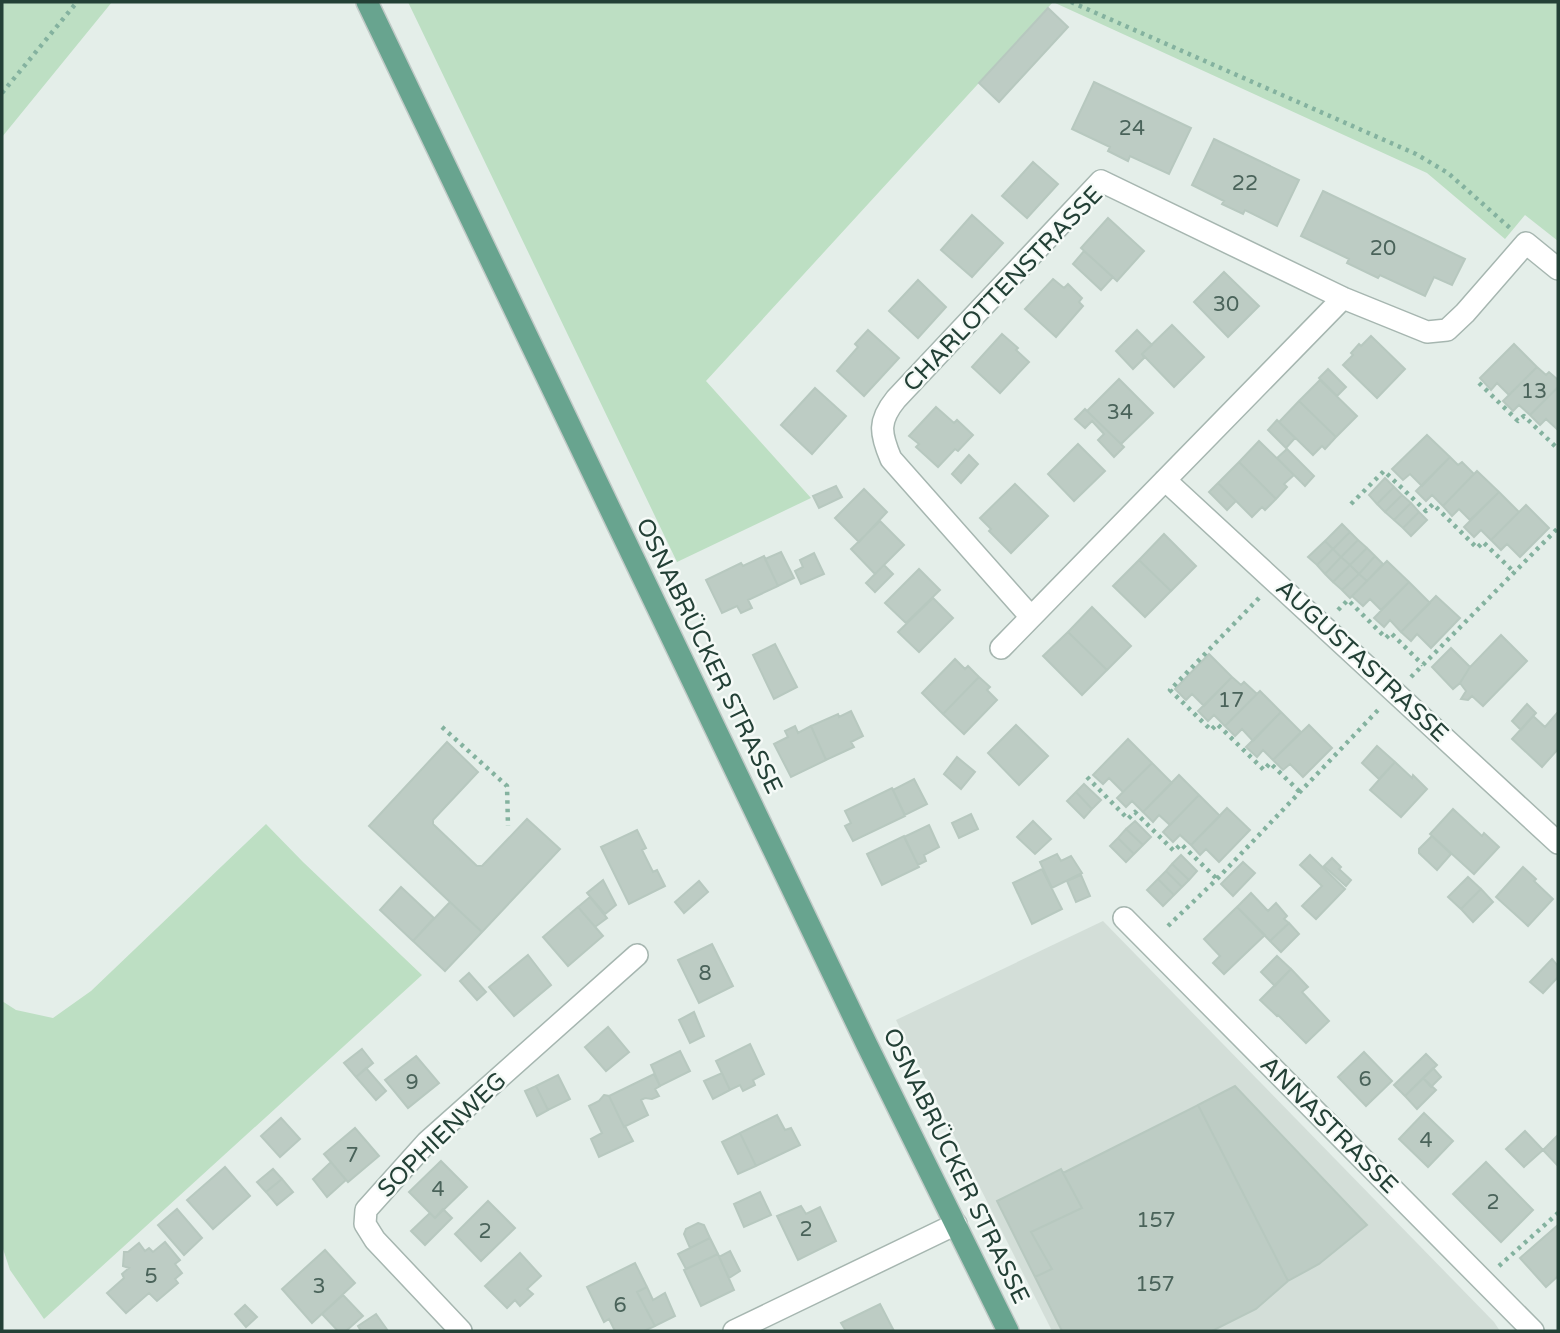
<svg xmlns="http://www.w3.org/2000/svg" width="1560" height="1333" viewBox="0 0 1560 1333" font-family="'Varela Round',sans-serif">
  <rect width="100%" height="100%" fill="#e4eee9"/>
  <path fill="#d3ded8" d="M1103,921l391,401 6,9h-448l-156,-311z"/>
  <path fill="#bddfc3" d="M2,2h110l-110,135z
    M408,2h1150v239l-33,-26 -20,24 -78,-66 -374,-171 -347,379 105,117 -134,64z
    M266,824l37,38 119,113 -378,344 -34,-49 -8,-24v-245l14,9 37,8 38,-27z"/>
  <path fill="#bdccc4" stroke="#b7c8bf" stroke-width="2" d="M1048,8l20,19 -69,75 -20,-19z
    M1094,82l97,46 -22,46 -39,-18 -2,5 -20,-10 2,-4 -38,-18z
    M1214,139l85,41 -22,46 -32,-16 -2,4 -21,-10 2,-3 -32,-16z
    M1033,162l25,22 -31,34 -25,-22z
    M1323,191l142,68 -13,26 -18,-8 -9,19 -45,-21 -2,3 -31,-15 2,-4 -48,-23z
    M972,215l31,28 -31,34 -31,-27z
    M1108,218l36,33 -27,30 -36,-33z
    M1084,251l29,26 -12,13 -28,-26z
    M1224,272l35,34 -31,31 -34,-35z
    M1053,279l11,9 4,-4 14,14 -3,4 4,4 -27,31 -31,-28z
    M918,280l28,27 -28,31 -29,-27z
    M1172,325l32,32 -30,30 -32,-33z
    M868,330l31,28 -35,38 -27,-25 21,-24 -3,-3z
    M1137,330l15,15 -10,9 2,4 -11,11 -17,-18z
    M1002,334l16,14 -2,2 13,12 -29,31 -28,-26z
    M1371,336l34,33 -28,29 -34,-33 10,-10 -2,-2 8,-9 2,2z
    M1514,344l23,23 -28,28 -12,-12 -6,7 -11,-12z
    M1537,367l9,8 3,-3 9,8v7l-28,28 -11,-10 -6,6 -10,-10z
    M1328,369l18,18 -9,9 -18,-18z
    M1119,379l34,34 -32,31 -34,-33z
    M1320,380l37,36 -21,21 -37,-36z
    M1558,387v43l-12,-11 -6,6 -10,-10z
    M815,388l31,28 -34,38 -31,-29z
    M1299,401l37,36 -11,12 -3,-3 -9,9 -34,-33z
    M936,407l18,16 3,-3 16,15 -15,16 -3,-2 -17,18 -22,-20 3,-3 -10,-8z
    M1085,409l39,38 -10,10 -16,-17 6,-6 -12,-13 -7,7 -10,-9z
    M1277,420l18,18 -9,10 -18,-18z
    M1427,435l23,22 -28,29 -12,-12 -7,6 -11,-11z
    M1259,441l35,34 -10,9 3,3 -11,12 -37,-37z
    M1078,444l27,27 -31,30 -26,-27z
    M1287,449l27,27 -9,10 -28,-28z
    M969,455l9,9 -17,19 -9,-9z
    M1450,457l8,8 4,-3 12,12 -31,32 -11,-11 -6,6 -10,-10z
    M1239,462l37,37 -11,11 -3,-3 -10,10 -34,-34z
    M1477,471l22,21 -29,28 -11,-11 -7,7 -9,-10z
    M1385,478l9,9 -17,17 -8,-9z
    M1218,483l18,18 -9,9 -18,-18z
    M1015,484l33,32 -37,37 -22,-22 2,-2 -11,-11z
    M836,486l6,11 -23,11 -6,-12z
    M1394,487l8,8 -17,17 -8,-8z
    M864,489l23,23 -28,30 -24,-24z
    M1499,492l20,20 -28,28 -10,-10 -7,7 -10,-10z
    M1402,495l9,8 -17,17 -9,-8z
    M1411,503l8,9 -16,16 -9,-8z
    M1526,505l23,23 -29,29 -13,-13 -6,6 -10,-10z
    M1419,512l8,8 -16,16 -8,-8z
    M880,521l24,24 -29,29 -24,-25z
    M1342,524l8,8 -17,17 -8,-8z
    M1350,532l8,8 -17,17 -8,-8z
    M1164,534l32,32 -25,25 -32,-31z
    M1358,540l9,8 -17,17 -9,-8z
    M1325,541l8,8 -16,16 -9,-8z
    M1367,548l8,8 -16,18 -9,-9z
    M1333,549l8,8 -16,17 -8,-9z
    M781,552l13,26 -16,8 -13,-27z
    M814,553l10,21 -23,10 -6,-13 8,-4 -3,-7z
    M764,556l14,30 -30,14 4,8 -11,5 -4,-7 -15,7 -16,-33 35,-17 2,3z
    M1375,556l8,8 -16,17 -8,-7z
    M1341,557l9,8 -17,17 -8,-8z
    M1139,560l32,31 -26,26 -32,-31z
    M1387,561l22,21 -28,28 -11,-11 -7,7 -11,-10z
    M884,565l9,9 -18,18 -9,-9z
    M1350,565l9,9 -17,16 -9,-8z
    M919,569l21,21 -34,33 -21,-20z
    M1359,574l8,7 -17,17 -8,-8z
    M1409,582l21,21 -29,29 -11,-12 -6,7 -10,-9z
    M1436,596l24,22 -29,30 -14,-14 -6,7 -10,-9z
    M933,598l20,20 -34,34 -21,-20z
    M1092,607l39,39 -24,24 -39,-38z
    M1068,632l39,38 -25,25 -39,-39z
    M1501,635l26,26 -44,45 -11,-10 -4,4 -7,-1 5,-8 -6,-8 10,-16z
    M775,644l22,43 -23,12 -21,-44z
    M1451,648l19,19 -10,16 -7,6 -21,-22z
    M1209,654l23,23 -28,29 -12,-12 -6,6 -11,-11z
    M955,659l10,10 3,-3 11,11 -36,37 -21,-21z
    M979,677l11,10 -3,3 10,10 -33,34 -21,-20z
    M1232,677l9,8 3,-3 13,12 -32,32 -11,-11 -6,6 -10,-10z
    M1260,691l21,21 -28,29 -11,-12 -7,7 -10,-10z
    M1527,704l9,9 -15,17 -9,-9z
    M851,711l12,25 -12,6 3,5 -28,13 -15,-34 27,-12 1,3z
    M1281,712l20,20 -28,28 -10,-10 -6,7 -11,-10z
    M1558,712v37l-16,18 -30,-28 21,-23 12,11z
    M1016,725l32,31 -29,29 -31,-32z
    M1309,725l23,23 -29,29 -13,-13 -7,6 -10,-10z
    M795,726l3,7 13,-7 15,34 -35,17 -17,-33 14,-7 -3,-6z
    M1128,739l24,24 -29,29 -14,-14 -6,6 -10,-9z
    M447,742l31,30 -45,48v4l44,42h5l45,-47 33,30 -78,83 -113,-106z
    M1377,746l18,16 -16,17 -17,-16z
    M957,757l18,15 -14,17 -17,-15z
    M1395,762l17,16 1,-3 14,14 -26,28 -31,-27z
    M1152,763l20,20 -29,29 -11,-11 -6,6 -9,-9z
    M1179,775l20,20 -29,30 -11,-10 -6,7 -10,-10z
    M914,779l13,25 -22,11 -12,-25z
    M1084,784l17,16 -9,9 -16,-17z
    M892,788l13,28 -52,25 -8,-15 6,-3 -6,-12z
    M1076,792l16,17 -8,9 -17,-17z
    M1199,795l21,21 -29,29 -11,-10 -7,7 -10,-10z
    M1227,808l23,22 -31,32 -13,-13 -6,6 -9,-10z
    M1453,809l29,27 2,-3 15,14 -25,27 -44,-40z
    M971,814l7,15 -19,9 -7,-15z
    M1033,821l18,18 -16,15 -18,-17z
    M1135,821l16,16 -8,8 -17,-16z
    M929,825l10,22 -15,8 2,6 -8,4 -14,-28z
    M1126,829l17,16 -9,9 -16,-16z
    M637,830l9,18 -4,2 11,22 4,-2 8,16 -36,18 -28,-57z
    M904,836l15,31 -37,18 -15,-31z
    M1432,836l19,18 -14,16 -18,-17v-4z
    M1118,838l16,16 -8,8 -16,-16z
    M1057,854l4,7 10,-5 11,17 -30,15 -12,-26z
    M1181,855l16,16 -8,9 -17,-16z
    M1310,855l35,34 -29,30 -14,-13 20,-20 -22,-21z
    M1332,858l9,9 -2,2 12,11 -5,6 -22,-20z
    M1243,862l12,11 -22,23 -12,-12z
    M1172,864l17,16 -7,7 -16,-16z
    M1523,867l13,12 -2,2 19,18 -25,27 -32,-29z
    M1042,869l20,40 -30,15 -19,-41z
    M1166,871l16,16 -8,8 -16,-16z
    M1081,875l9,21 -14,6 -9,-21z
    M1468,877l13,12 -20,20 -13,-12z
    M1158,879l16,16 -11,11 -16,-16z
    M603,880l13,25 -11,9 -18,-21z
    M699,881l9,11 -24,21 -9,-11z
    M401,887l33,31 -21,23 -33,-31z
    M1481,889l12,13 -20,20 -12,-13z
    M1251,893l17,18 8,-8 11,13 -3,3 5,4 -19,18 -33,-34z
    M590,897l17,21 -12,9 -17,-20z
    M450,902l32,30 -37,39 -32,-30z
    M578,907l25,29 -35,30 -25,-29z
    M1237,907l28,28 -41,39 -11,-11 7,-7 -16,-17z
    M1289,923l10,11 -18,18 -11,-11z
    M712,944l21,42 -34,17 -21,-43z
    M528,955l23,30 -37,31 -25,-29z
    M1277,956l14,13 -16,17 -14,-14z
    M1552,959l6,7v11l-15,16 -13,-11z
    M1291,969l17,18 -6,5 27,29 -23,22 -28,-28 -1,1 -17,-16z
    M469,973l17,19 -9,8 -17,-19z
    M694,1012l10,24 -14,7 -11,-23z
    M608,1027l21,25 -23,19 -21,-24z
    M750,1044l14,30 -11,6 2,5 -12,6 -3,-6 -10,5 -14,-29z
    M362,1049l11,14 -17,14 -12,-14z
    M680,1051l10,20 -30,15 -9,-21z
    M1364,1052l28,29 -26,25 -28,-29z
    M1426,1054l11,11 -32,31 -11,-11z
    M416,1056l23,27 -31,25 -23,-28z
    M366,1068l20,23 -10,9 -20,-23z
    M1433,1068l8,9 -10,10 -8,-9z
    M722,1073l8,17 -17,9 -9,-18z
    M654,1074l6,12 -5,3 4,7 -7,3 -7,-1 -4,2 7,15 -24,12 -15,-31z
    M558,1075l12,24 -22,11 -12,-24z
    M1423,1078l13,12 -19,19 -12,-13z
    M536,1086l12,24 -11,6 -12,-25z
    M1235,1086l132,139 -48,39 -31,17 -90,-176z
    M604,1095l5,1 15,31 1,-1 8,15 -34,16 -8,-18 11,-6 -13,-27 10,-5z
    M1198,1105l90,176 -32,28 -44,22h-150l-27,-54 17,-8 -21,-37 51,-24 -19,-35z
    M1424,1113l29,28 -25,26 -29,-28z
    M777,1115l8,15 6,-2 9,17 -44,21 -16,-33z
    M281,1118l19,21 -20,18 -19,-21z
    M355,1128l24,28 -31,26 -24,-28z
    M1525,1131l18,19 -19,17 -18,-18z
    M740,1133l16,33 -18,8 -16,-32z
    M1558,1135v31l-15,-16z
    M441,1161l26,26 -32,31 -26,-26z
    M331,1162l15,18 -19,17 -14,-18z
    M1486,1162l47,48 -32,32 -48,-48z
    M225,1167l25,29 -37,33 -26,-29z
    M273,1169l9,10 -16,13 -9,-10z
    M1061,1169l21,39 -51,24 21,37 -17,8 -38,-76z
    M282,1179l11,13 -16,13 -11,-13z
    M760,1192l11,23 -27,12 -10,-23z
    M488,1201l27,27 -34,33 -26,-27z
    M801,1206l5,8 14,-7 16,34 -38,19 -21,-44z
    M177,1209l25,29 -18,17 -26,-30z
    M443,1209l9,9 -27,27 -14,-14 19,-18 5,5z
    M698,1223l6,2 6,13 -20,10 -6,-14 2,-5z
    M1558,1225v51l-12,11 -26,-29z
    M710,1238l8,16 -32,15 -8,-15z
    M165,1242l15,18 -5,4 7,9 -7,6 3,4 -21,18 -8,-8 -23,20 -19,-20 17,-15 -2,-4 7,-6 -6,-2 1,-14h4l11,-9 6,8 4,-3 4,4z
    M325,1250l30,33 -43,40 -30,-34z
    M730,1251l10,20 -11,7 -10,-21z
    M520,1253l21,23 -14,13 6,5 -13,12 -5,-6 -8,8 -22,-22z
    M718,1254l16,36 -33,16 -17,-36z
    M635,1263l12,24 -10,5 18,34 -11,5h-29l-6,-12 -5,3 -17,-35z
    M647,1287l6,13 12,-7 10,23 -20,10 -18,-34z
    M343,1295l20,21 -17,15h-8l-16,-17z
    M880,1304l14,27h-48l-5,-8z
    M245,1305l12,12 -11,10 -11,-13z
    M376,1314l12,17h-27l-3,-5z"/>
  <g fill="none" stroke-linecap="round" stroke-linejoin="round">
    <g stroke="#a6b6b0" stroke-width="24">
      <path id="minor" d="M1165,480l393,363
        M1031,617l-140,-158c-11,-26 -13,-38 5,-60l205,-218 242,117 84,34 20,-2 18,-17 61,-70 32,26
        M1001,648l342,-350
        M1124,918l409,413
        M461,1331l-86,-91 -10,-16 1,-14 61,-68 210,-187
        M734,1331l222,-107"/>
    </g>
    <g stroke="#c1cac7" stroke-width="24">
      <path id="major" d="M367,2l500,1043 141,286"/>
    </g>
    <path stroke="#84b29f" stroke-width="4.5" stroke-dasharray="3.5 5" stroke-linecap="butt" d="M1071,2l345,152 32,19 62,55
      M2,93l75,-91
      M1479,383l39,38 6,-5 34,33
      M1351,504l33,-33 42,40 7,-7 44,44 6,-6 32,31
      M1259,598l-89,92 41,40 6,-6 47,46 6,-7 30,29
      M1338,610l10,-10 38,38 5,-5 32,32
      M1411,677l147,-149
      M442,727l65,59 1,40
      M1087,777l41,42 7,-7 39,39 7,-7 36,35
      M1168,926l49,-47 163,-171
      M1499,1266l59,-53"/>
    <use href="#minor" stroke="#fff" stroke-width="21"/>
    <use href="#major" stroke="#68a48f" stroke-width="21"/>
  </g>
  <g text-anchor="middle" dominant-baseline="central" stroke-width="5" stroke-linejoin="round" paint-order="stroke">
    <g font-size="21" fill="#4a635a">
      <text x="1132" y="128">24</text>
      <text x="1245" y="183">22</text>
      <text x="1383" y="248">20</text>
      <text x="1226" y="304">30</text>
      <text x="1534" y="391">13</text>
      <text x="1120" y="412">34</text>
      <text x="1231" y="700">17</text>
      <text x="705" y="973">8</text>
      <text x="1365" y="1079">6</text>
      <text x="412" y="1082">9</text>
      <text x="1426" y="1140">4</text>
      <text x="352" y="1155">7</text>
      <text x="438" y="1189">4</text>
      <text x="1493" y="1202">2</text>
      <text x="1156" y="1220">157</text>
      <text x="806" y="1229">2</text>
      <text x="485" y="1231">2</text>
      <text x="151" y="1276">5</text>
      <text x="1155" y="1284">157</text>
      <text x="319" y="1286">3</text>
      <text x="620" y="1305">6</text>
    </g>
    <g font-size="24" fill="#234036" stroke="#f5faf7">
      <text transform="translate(1003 289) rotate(-46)">CHARLOTTENSTRASSE</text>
      <text transform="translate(709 656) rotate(64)">OSNABRÜCKER STRASSE</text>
      <text transform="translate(1362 661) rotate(43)">AUGUSTASTRASSE</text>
      <text transform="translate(1329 1125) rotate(45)">ANNASTRASSE</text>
      <text transform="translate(442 1135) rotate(-44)">SOPHIENWEG</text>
      <text transform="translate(956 1166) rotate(64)">OSNABRÜCKER STRASSE</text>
    </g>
  </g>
  <rect width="1560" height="1333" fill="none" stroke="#234036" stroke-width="7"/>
</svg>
